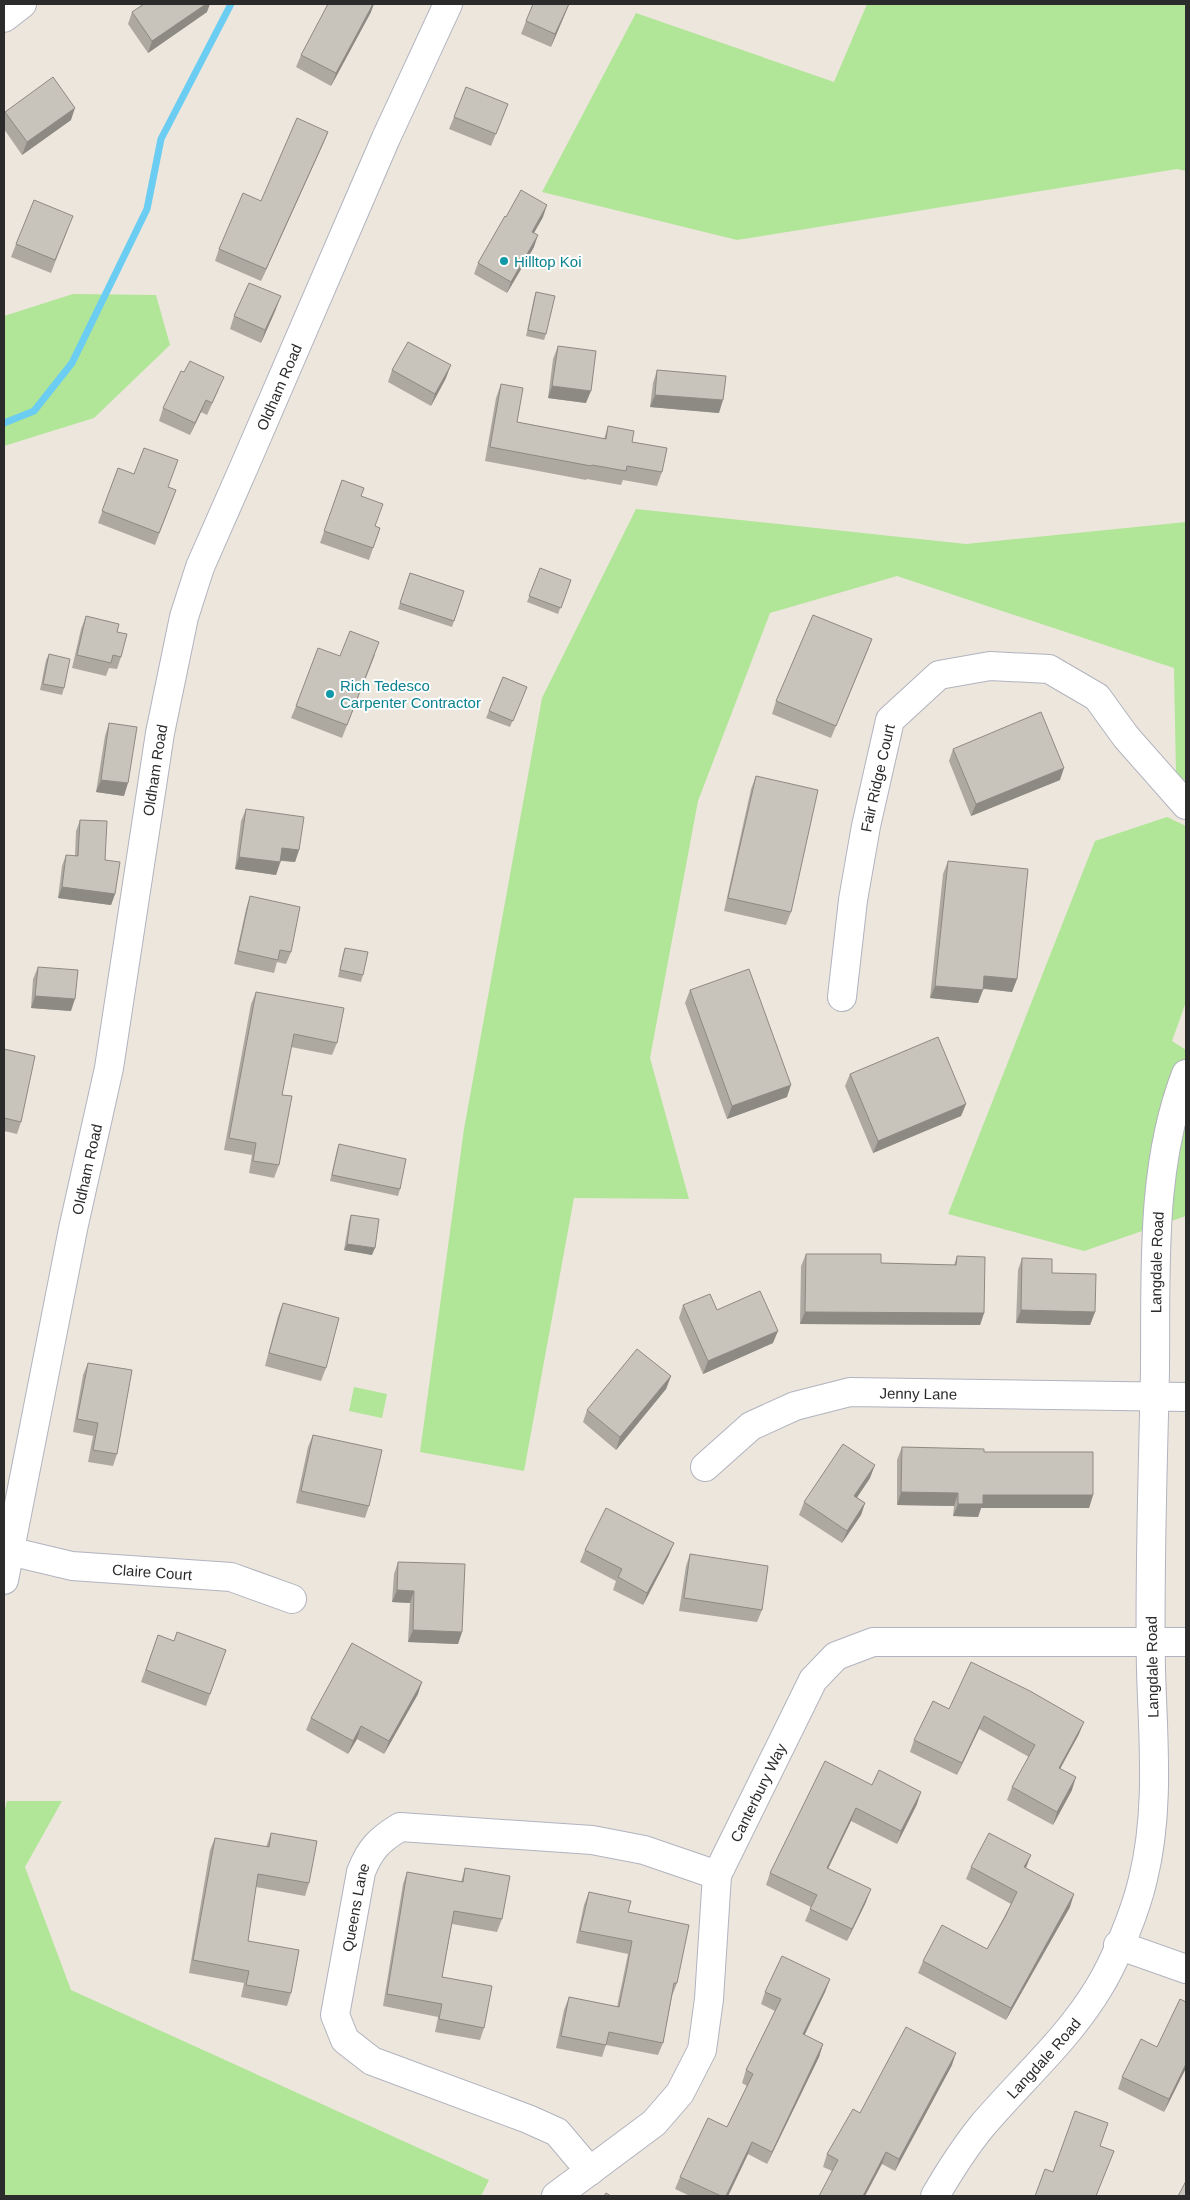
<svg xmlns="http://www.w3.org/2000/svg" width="1190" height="2200" viewBox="0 0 1190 2200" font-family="Helvetica,sans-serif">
  <rect width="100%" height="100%" fill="#ede6dd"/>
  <path fill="#b1e597" d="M867,4h319v167l-9,-2 -440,71 -195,-48 94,-179 198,69z
    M73,294l83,1 14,50 -76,73 -90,28v-130z
    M636,509l330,35 220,-22v259l-10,-7 -2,-106 -277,-92 -127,37 -72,188 -48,257 39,141 -115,-1 -50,273 -104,-19 44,-323 78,-431z
    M1167,817l19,9v176l-14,39 14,9v166l-102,35 -136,-37 147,-373z
    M354,1387l33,7 -5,24 -33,-7z
    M7,1801h55l-37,66 46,123 418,190 -8,16h-477v-383z"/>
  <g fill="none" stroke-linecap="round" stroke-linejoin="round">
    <path stroke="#6ccdf2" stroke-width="7" d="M4,423l30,-12 38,-48 75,-154 14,-70 70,-135"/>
    <g stroke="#b1b3bf" stroke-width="30">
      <g id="minor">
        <path d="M4,18l18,-14"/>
        <path id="s1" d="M842,997l11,-97 13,-74 24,-106 49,-45 51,-9 59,3 48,28 29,40 60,68"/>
        <path id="s2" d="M705,1467l46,-41 44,-20 55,-14 336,5"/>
        <path id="s3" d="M9,1551l63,15 159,11 61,22"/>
        <path id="s4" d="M4,1580l69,-351 36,-161 51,-335 24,-116 16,-50 44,-100 142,-329 62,-134"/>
        <path d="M1118,1945l68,24"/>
        <path id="s5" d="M590,2171l-33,-39 -29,-13 -156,-58 -27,-21 -10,-25 26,-143c9,-23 18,-32 39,-45l192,13 52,10 73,25"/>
        <path id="s6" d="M556,2196l98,-73 26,-30 22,-43 7,-51 8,-124 96,-195 23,-24 37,-14h313"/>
        <path id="s7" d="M935,2196c14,-24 29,-48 47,-70 38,-45 85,-86 116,-137 17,-27 38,-79 45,-110 17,-69 10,-139 8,-209 -2,-100 2,-200 4,-300 1,-99 -5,-203 31,-296"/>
      </g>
    </g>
    <use href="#minor" stroke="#fff" stroke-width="28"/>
  </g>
  <path fill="#ada9a1" d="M569,4l-4,10 -14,33 -30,-13 5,-13z
    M132,12h75l-59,41 -20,-29z
    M371,12l-40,74 -35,-19 5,-12z
    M508,104l-17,42 -42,-17 5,-12z
    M5,112l66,8 -49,35 -18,-26v-14z
    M328,132l-5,12 -62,137 -46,-20 4,-12 42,-48z
    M506,217h37l-9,16v14l-27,46 -33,-19 4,-11z
    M68,229l-17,44 -40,-16 5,-13z
    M536,292l10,42 -2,6 -18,-4 8,-38z
    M276,309l-15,34 -31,-14 4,-13z
    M558,346l28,57 -38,-5 5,-39z
    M392,370l54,8 -15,28 -43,-24z
    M657,370l62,43 -69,-6 3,-24z
    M501,384l16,38 87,17 4,-13 24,16 30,30 -5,14 -34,-6 -2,5 -34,-6 -1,1 -101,-19 11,-63z
    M219,389l-12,26 -6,-3 -11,23 -31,-14 4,-13z
    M118,468l58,22 -21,55 -57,-22z
    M342,480l19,16 14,30 5,2 -11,32 -49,-17z
    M540,568l31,12 -13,34 -31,-12z
    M410,573l54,18 -12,36 -54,-18z
    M86,616l31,16 4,25 -4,12 -8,-1 -3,8 -34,-8 9,-39z
    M872,639l-41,99 -59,-24 4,-13z
    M49,654l15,34 -2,7 -22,-5 6,-30z
    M375,655l-33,83 -51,-20 5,-12 44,-50z
    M503,677l24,10 -17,40 -24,-9z
    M109,723l15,73 -28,-4 9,-56z
    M953,749l107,31 -89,36 -22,-55z
    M756,776l35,136 -5,13 -62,-14 27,-122z
    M246,809l53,41 -4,12 -14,-1 -5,14 -41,-6 6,-48z
    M80,820l35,74 -4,11 -53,-7 4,-32 4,-11 9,1 1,-25z
    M948,861l69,118 -5,13 -29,-3 -5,14 -48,-5 13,-124z
    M250,896l41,56 -5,12 -9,-2 -3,11 -40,-9 12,-55z
    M345,948l18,27 -2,7 -23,-5 5,-23z
    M38,967l33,44 -40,-3 2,-29z
    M690,990l97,107 -60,22 -42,-116z
    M256,992l81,51 -5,12 -41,-8 -9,48 -3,70 -5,13 -25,-5 3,-18 -28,-5 27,-146z
    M4,1049l17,73 -4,12 -13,-3z
    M850,1074l116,30 -5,12 -88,37 -28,-67z
    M339,1144l61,45 -2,7 -68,-15 7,-31z
    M351,1215l21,40 -28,-5 5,-29z
    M806,1254l75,9 73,2 3,-9 27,57 -4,12 -180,-1 1,-58z
    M1022,1258l30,15 43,39 -5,13 -74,-2 2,-53z
    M283,1303l43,65 -5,13 -56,-15 13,-50z
    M683,1305l34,5 56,33 -70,31 -24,-56z
    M88,1363l29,91 -4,12 -25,-4 5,-26 -20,-4 10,-57z
    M671,1376l-5,13 -50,61 -33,-28 4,-12z
    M313,1435l56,71 -4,12 -69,-15 12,-56z
    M902,1447l82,5 109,43 -4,13h-108l-3,9 -25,-1 1,-10 -57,-1v-45z
    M870,1478l-13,19 8,6 -4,12 -19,28 -43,-28 5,-13z
    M585,1550l84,5 -26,50 -30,-15 3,-9 -36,-19z
    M690,1554l72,56 -5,12 -78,-11 7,-45z
    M398,1562l64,70 -4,12 -50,-2 2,-39 -18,-1 2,-28z
    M158,1635l16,6 52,9 -20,56 -65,-24z
    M418,1694l-34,60 -27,-15 -9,15 -42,-24 5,-12z
    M949,1709l130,25 -19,35 12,21 -19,35 -46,-25 5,-13 17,-30 -50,-28 -22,46 -47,-23 4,-12z
    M872,1785l45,19 -20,40 -46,-23 -23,48 38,33 -19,39 -42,-20 6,-14 -45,-22 4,-12z
    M271,1833l38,50 -4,13 -49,-9 -8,54 43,52 -4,13 -46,-9 3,-14 -55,-10 21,-123 5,-12 51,9z
    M971,1867l55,1 44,39 -64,113 -88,-47 5,-12 64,-12 24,-45 -45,-25z
    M465,1868l37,51 -5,13 -45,-8 -10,53 42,51 -4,12 -45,-8 3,-15 -55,-11 20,-122 4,-12 54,10z
    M589,1892l39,20 49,71 -5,13 -9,47 -5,12 -52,-10 -4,12 -46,-9 8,-38 5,-13 48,10 11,-53 -52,-11 8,-38z
    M830,1979l-5,13 -21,43 19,9 -4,13 -52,107 -19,-10 -20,42h-38l-15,-7 5,-12 47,-50 20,-41 -5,-3 4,-13 29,-59 -14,-7 4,-12z
    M1186,2002v66l-22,44 -46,-23 4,-12 35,-30z
    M952,2065l-57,106 -13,-7 -50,7 -9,-4 4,-13 33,-41z"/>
  <path fill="#8d8983" d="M206,4h4l-3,8 -59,41 4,-12z
    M373,4h1l-3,8 -40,74 5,-13z
    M569,4l-4,10 -14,33 4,-13z
    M75,108l-4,12 -49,35 5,-13z
    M328,132l-5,12 -62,137 5,-12z
    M547,205l-4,12 -15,26 4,-11z
    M538,235l-4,12 -27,46 4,-11z
    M281,296l-5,13 -15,34 4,-13z
    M451,365l-5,13 -15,28 4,-12z
    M552,386l39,5 -5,12 -38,-5z
    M655,395l68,5 -4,13 -69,-6z
    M206,400l-5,12 -11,23 5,-12z
    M872,639l-5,13 -36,86 5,-12z
    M1064,768l-4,12 -89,36 5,-12z
    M101,780l27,3 -4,13 -28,-4z
    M282,848l17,2 -4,12 -17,-2z
    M239,857l41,5 -4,13 -41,-6z
    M62,887l53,7 -4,11 -53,-7z
    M984,976l33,3 -5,13 -32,-4z
    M935,986l48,4 -5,13 -48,-5z
    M35,996l40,3 -4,12 -40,-3z
    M791,1085l-4,12 -60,22 5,-13z
    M966,1104l-5,12 -88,37 5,-12z
    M347,1244l28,4 -3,7 -28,-5z
    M1021,1310l74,2 -5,13 -74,-2z
    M805,1312l179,1 -4,12 -180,-1z
    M778,1331l-5,12 -70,31 5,-13z
    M671,1376l-5,13 -50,61 4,-13z
    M875,1465l-5,13 -20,30 4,-12z
    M901,1492l57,1 -4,13 -57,-1z
    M983,1495h110l-4,13h-108l-3,9 -25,-1 5,-12z
    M865,1503l-4,12 -19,28 5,-12z
    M674,1543l-5,12 -26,50 4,-12z
    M397,1590l17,1 -4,12 -18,-1z
    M413,1630l49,2 -4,12 -50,-2z
    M422,1682l-4,12 -34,60 5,-13z
    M984,1716l-5,13 -22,46 5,-12z
    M1084,1722l-5,12 -25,46 5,-12z
    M361,1726l-4,13 -9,15 5,-13z
    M1076,1777l-4,13 -19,35 4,-13z
    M921,1792l-4,12 -20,40 4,-13z
    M856,1808l-5,13 -29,60 5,-13z
    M1031,1855l-5,13 -2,-1z
    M871,1889l-5,13 -19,39 5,-12z
    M1074,1894l-4,13 -64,113 5,-12z
    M830,1979l-5,13 -26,55 4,-13z
    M823,2044l-4,13 -52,107 5,-12z
    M956,2053l-4,12 -57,106 4,-12z
    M1186,2064v4l-22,44 5,-13z
    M752,2142l-4,12 -20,42h-2z
    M886,2152l-4,12 -17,32h-2z"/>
  <path fill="#c9c4bb" stroke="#8d8983" d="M144,4h62l-54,37 -20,-29z
    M328,4h45l-37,69 -35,-18z
    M533,4h36l-14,30 -29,-13z
    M53,77l22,31 -48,34 -22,-30z
    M466,87l42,17 -12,30 -42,-17z
    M297,118l31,14 -62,137 -47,-20 24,-56 18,8z
    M521,190l26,15 -15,27 6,3 -27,47 -33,-19 27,-47 1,1z
    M34,200l39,16 -18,44 -39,-16z
    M249,283l32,13 -16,34 -31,-14z
    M536,292l19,4 -9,38 -18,-4z
    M408,342l43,23 -16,29 -43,-24z
    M558,346l38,5 -5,40 -39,-5z
    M190,361l34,16 -12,26 -6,-3 -11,23 -32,-15 18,-37 3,1z
    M657,370l69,6 -3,24 -68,-5z
    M501,384l22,4 -6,34 89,17 2,-13 26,5 -2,11 35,6 -5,24 -35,-6 -1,5 -34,-6 -1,1 -101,-19z
    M144,448l34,12 -10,27 8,3 -17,43 -57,-22 16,-43 16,6z
    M342,480l22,8 -3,8 22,8 -8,22 5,2 -7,20 -49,-17z
    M540,568l31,12 -10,28 -32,-12z
    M410,573l54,18 -10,30 -54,-18z
    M813,615l59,24 -36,87 -60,-25z
    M86,616l33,8 -2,8 10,2 -6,23 -8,-2 -2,8 -34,-8z
    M350,631l29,11 -32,83 -51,-19 22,-58 22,8z
    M49,654l21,5 -6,29 -21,-4z
    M503,677l24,10 -14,34 -24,-10z
    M1041,712l23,56 -88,36 -23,-55z
    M109,723l28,4 -9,56 -27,-3z
    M756,776l62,14 -27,122 -63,-14z
    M246,809l58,8 -5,33 -17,-2 -2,14 -41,-5z
    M80,820l27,1 -2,39 15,2 -5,32 -53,-7 4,-32 12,1z
    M948,861l80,8 -11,110 -33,-3 -1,14 -48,-4z
    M250,896l50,11 -9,45 -11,-2 -2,10 -40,-9z
    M345,948l23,4 -5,23 -23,-5z
    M38,967l40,3 -3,29 -40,-3z
    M749,969l42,116 -59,21 -42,-116z
    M256,992l88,16 -7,35 -43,-9 -12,61 10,1 -13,69 -26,-4 3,-18 -27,-5z
    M938,1037l28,67 -88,37 -28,-67z
    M4,1049l31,7 -14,66 -17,-4z
    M339,1144l67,15 -6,30 -68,-14z
    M351,1215l28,4 -4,29 -28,-4z
    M806,1254h75v9l75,2 1,-9 28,1 -1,56 -179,-1z
    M1022,1258l30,1v14l44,1 -1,38 -74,-2z
    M760,1291l18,40 -70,30 -25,-56 27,-11 7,16z
    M283,1303l56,15 -13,50 -57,-15z
    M637,1349l34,27 -51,61 -33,-27z
    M88,1363l44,7 -15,84 -24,-4 5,-27 -21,-4z
    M313,1435l69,15 -13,56 -68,-15z
    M843,1444l32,21 -21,31 11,7 -18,28 -43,-29z
    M902,1447l82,2v3h109v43h-110v9h-25v-11l-57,-1z
    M606,1508l68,35 -27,50 -29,-16 4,-8 -37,-19z
    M690,1554l78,12 -6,44 -78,-12z
    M398,1562l67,2 -3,68 -49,-2 1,-39 -17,-1z
    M177,1632l49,18 -16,44 -64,-24 12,-35 16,6z
    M352,1643l70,39 -33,59 -28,-15 -8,15 -42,-23z
    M971,1662l59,29 54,31 -25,46 17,9 -19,35 -45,-25 23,-42 -51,-29 -22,47 -48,-23 19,-39 16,8z
    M825,1761l47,24 7,-15 42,22 -20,39 -45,-23 -29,60 44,21 -19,40 -42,-20 7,-14 -47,-22z
    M271,1833l46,8 -8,42 -51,-9 -10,67 51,9 -8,43 -45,-8 3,-14 -56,-11 22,-122 54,9z
    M989,1833l42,22 -7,12 50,27 -63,114 -88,-47 19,-36 45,24 18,-32 12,-25 -46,-25z
    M465,1868l45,8 -8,43 -48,-8 -12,66 50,9 -8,42 -45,-9 3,-15 -55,-10 20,-122 56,10z
    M589,1892l42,9 -3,11 61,13 -12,58h-3l-11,60 -54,-11 -3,13 -45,-9 8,-39 50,10 7,-34 6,-32 -52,-10z
    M782,1956l48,23 -27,55 20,10 -51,108 -20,-10 -26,54h-5l-41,-19 28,-59 19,9 26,-53 -7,-4 35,-71 -16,-7z
    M1180,1999l6,3v62l-17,35 -47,-22 19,-38 16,8z
    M906,2027l50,26 -57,106 -13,-7 -23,44h-44l19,-36 -11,-6 26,-45 7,4z
    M1075,2111l33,12 -8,23 14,5 -18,45h-61l10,-27 8,3z
    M1186,2181v15h-8z
    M606,2193l5,3h-7z"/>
  <g fill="#0f9aa8" stroke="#fff" stroke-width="2">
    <circle cx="504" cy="261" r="5"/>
    <circle cx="330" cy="694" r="5"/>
  </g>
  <g text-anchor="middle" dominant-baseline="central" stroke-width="4" stroke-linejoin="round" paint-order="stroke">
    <g font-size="15" fill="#0d838f" stroke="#fff" text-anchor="start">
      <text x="514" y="261">Hilltop Koi</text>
      <text x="340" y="685">Rich Tedesco<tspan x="340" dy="17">Carpenter Contractor</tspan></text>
    </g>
    <g font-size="15" fill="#2b2b2b" stroke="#fff">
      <text stroke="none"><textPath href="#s4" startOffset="1229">Oldham Road</textPath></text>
      <text stroke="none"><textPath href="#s4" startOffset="824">Oldham Road</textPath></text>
      <text stroke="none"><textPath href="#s1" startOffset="222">Fair Ridge Court</textPath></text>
      <text stroke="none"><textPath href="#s4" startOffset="419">Oldham Road</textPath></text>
      <text stroke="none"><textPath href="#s7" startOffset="1001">Langdale Road</textPath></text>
      <text stroke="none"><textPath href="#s2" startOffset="235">Jenny Lane</textPath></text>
      <text stroke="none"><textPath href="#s3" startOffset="145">Claire Court</textPath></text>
      <text transform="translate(1152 1667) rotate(-91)">Langdale Road</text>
      <text stroke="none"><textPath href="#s6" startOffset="478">Canterbury Way</textPath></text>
      <text stroke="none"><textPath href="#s5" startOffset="420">Queens Lane</textPath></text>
      <text stroke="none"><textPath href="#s7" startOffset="176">Langdale Road</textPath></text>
    </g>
  </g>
  <rect width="1190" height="2200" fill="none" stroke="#2b2b2b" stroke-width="10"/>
</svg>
